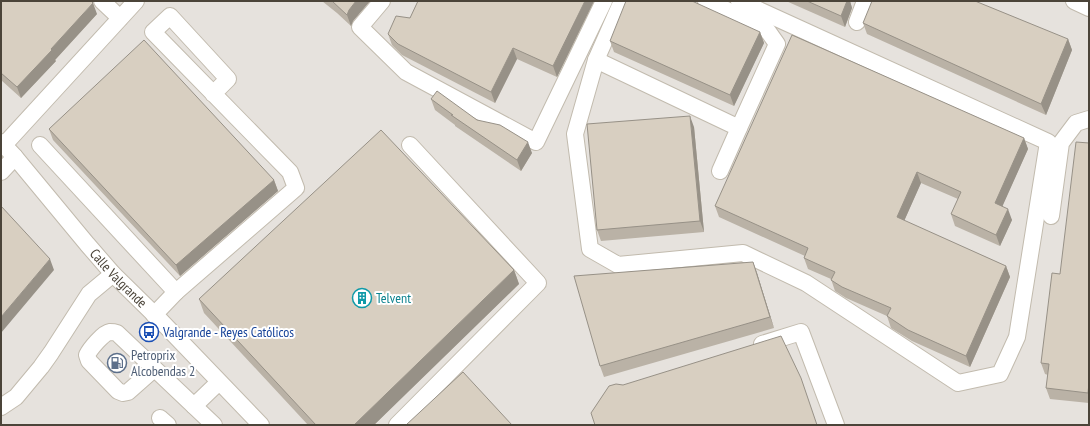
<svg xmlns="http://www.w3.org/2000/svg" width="1090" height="426" viewBox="0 0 1090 426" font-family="'PT Sans Narrow',sans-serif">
  <rect width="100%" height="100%" fill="#f6f3ec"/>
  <path fill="#e6e2dd" d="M1,1h1088v424h-1088z"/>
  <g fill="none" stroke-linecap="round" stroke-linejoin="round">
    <g stroke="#c2bbae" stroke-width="18">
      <g id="minor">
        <path d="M102,1l18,17"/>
        <path d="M382,1l-22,26 46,45 130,70 68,-141"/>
        <path d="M622,1l-26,59 -21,74 15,115 28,16 125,-12 63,30 152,100 42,-9 17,-37 31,-195 -309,-141"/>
        <path d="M706,1l59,26 12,17 -38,84"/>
        <path d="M1074,1l15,7"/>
        <path d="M857,22l8,-21"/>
        <path d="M596,60l143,68 -19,43"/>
        <path id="s1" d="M1,142l14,15 72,87 26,30 49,48 99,103"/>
        <path d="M4,145l132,-144"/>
        <path d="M40,145l136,147 -22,23"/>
        <path d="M1,172l14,-15"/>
        <path d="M1051,216l10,-73 15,-20 13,-4"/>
        <path d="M176,292l120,-104 -6,-16 -137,-140 17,-16 58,63 -15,15"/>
        <path d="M762,344l39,-12 35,93"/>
        <path d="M154,369l-26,23 -5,1 -5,-2 -29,-30 -2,-6c3,-6 16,-22 23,-23 2,0 4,0 7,1l97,92"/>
        <path d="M194,406l25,-24"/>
        <path d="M1,407l15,-10 25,-30 10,-14 38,-59 24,-20"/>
        <path d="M160,418l8,7"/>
        <path d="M397,425l141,-142 -128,-138"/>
      </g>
    </g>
    <use href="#minor" stroke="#fff" stroke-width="16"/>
  </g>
  <path fill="#bab2a6" d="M1,1l96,13 -42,46 1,1 -35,37 -20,-18z
    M322,1h48l-17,20 -2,5 -14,-13z
    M418,1h176l-37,76 -40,-18 -22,44 -93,-48 -10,-10 -4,-11 22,-16z
    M786,1h64l2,7 -7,19z
    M863,23l205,16 4,11 -26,65 -179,-81z
    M760,32l4,11 -30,63 -120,-54 -4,-11z
    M431,99l46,21 55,33 -11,18 -66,-45v-1l-20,-15z
    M694,127l10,105 -103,9 -4,-11z
    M49,129l225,51 4,11 -98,85 -127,-136z
    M1024,138l4,11 -26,57 10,14 -12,26 -45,-20 -4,-12 7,-15 -37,-16 -17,38 102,45 4,11 -40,90 -58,-26 -21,-13 -4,-12 -41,-18 -11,-7 -4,-12 -23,-10 -4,-11 1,-2 -86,-39 -4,-11z
    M1089,143v260l-39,-4 -4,-11 2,-13 -3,-1 -4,-11z
    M753,262l4,11 17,55 -170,49 -4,-11z
    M514,270l5,14 -145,141h-66l-104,-112 -5,-14z"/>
  <path fill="#979187" d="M356,1h14l-17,20 -2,5 -4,-11 2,-5z
    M585,1h9l-37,76 -4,-11z
    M847,1h3l2,7 -7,19 -4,-11z
    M93,3l4,11 -42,46 1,1 -35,37 -4,-11 34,-38z
    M760,32l4,11 -30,63 -4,-11z
    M1068,39l4,11 -26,65 -5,-11z
    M513,48l4,11 -22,44 -4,-11z
    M690,116l4,11 10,105 -4,-11z
    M1024,138l4,11 -29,65 -4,-11z
    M528,142l4,11 -11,18 -4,-11z
    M917,172l4,11 -20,45 -4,-11z
    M274,180l4,11 -98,85 -4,-11z
    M1008,209l4,11 -12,26 -4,-11z
    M50,259l4,11 -53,63v-16z
    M753,262l4,11 17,55 -4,-11z
    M1006,266l4,11 -40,90 -4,-11z
    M514,270l5,14 -145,141h-20z"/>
  <path fill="#d8cfc1" stroke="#979187" d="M1,1h90l2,2 -42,46 1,1 -35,37 -16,-14z
    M332,1h24l-7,9 -2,5z
    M418,1h167l-32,65 -40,-18 -22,44 -93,-48 -10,-10 8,-18 14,2z
    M626,1h66l68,31 -30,63 -120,-54z
    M807,1h40l-6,15z
    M872,1h103l93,38 -27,65 -178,-81z
    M792,35l232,103 -29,65 13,6 -12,26 -45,-21 10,-22 -44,-20 -20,45 109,49 -40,90 -58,-26 -21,-14 4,-8 -49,-21 -11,-7 4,-8 -31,-14 4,-10 -93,-42z
    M144,40l130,140 -98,85 -127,-136z
    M437,91l40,29 23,5 28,17 -11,18 -66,-45h2l-22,-16z
    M690,116l10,105 -103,9 -10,-106z
    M381,130l133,140 -160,155h-38l-117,-126z
    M1076,142l13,1v240l-1,10 -42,-5 3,-24 -8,-1 11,-90 8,1z
    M1,206l49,53 -49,58z
    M753,262l17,55 -170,49 -26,-90z
    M781,336l20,42 16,47h-222l-4,-12 18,-27 7,-2 7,1z
    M463,372l49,53h-106z"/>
  <defs>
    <g id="building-ring" transform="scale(1)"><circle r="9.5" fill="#fff" stroke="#0f9aa8" stroke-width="1.5"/><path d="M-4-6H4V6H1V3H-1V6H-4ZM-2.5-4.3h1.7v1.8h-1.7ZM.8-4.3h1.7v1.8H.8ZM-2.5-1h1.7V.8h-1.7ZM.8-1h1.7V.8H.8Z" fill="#0f9aa8"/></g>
    <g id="bus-ring" transform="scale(1)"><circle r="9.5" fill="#fff" stroke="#1a4fb4" stroke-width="1.5"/><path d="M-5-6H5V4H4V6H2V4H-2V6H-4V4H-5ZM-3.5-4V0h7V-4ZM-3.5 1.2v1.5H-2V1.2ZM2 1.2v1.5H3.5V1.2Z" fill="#1a4fb4"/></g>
    <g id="fuel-ring" transform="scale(1)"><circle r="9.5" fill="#fff" stroke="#5c6f8a" stroke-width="1.5"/><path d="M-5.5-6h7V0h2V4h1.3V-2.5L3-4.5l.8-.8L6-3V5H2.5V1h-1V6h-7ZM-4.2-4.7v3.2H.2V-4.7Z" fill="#5c6f8a"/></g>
  </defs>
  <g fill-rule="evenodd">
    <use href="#building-ring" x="362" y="298"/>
    <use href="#bus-ring" x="149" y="332"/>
    <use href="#fuel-ring" x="117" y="363"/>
  </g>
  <g text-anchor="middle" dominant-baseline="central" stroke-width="4" stroke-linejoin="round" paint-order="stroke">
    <g font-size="14" fill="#4b4439" stroke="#fff">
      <text stroke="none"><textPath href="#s1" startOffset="180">Calle Valgrande</textPath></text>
    </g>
    <g font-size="14" fill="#0d838f" stroke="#fff" text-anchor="start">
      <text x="376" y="298">Telvent</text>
    </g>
    <g font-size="14" fill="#164399" stroke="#fff" text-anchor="start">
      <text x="163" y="332">Valgrande - Reyes Católicos</text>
    </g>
    <g font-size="14" fill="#4e5e75" stroke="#fff" text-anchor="start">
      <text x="131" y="355">Petroprix<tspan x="131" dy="16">Alcobendas 2</tspan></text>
    </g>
  </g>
  <rect width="1090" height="426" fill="none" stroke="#4b4439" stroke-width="4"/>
</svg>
